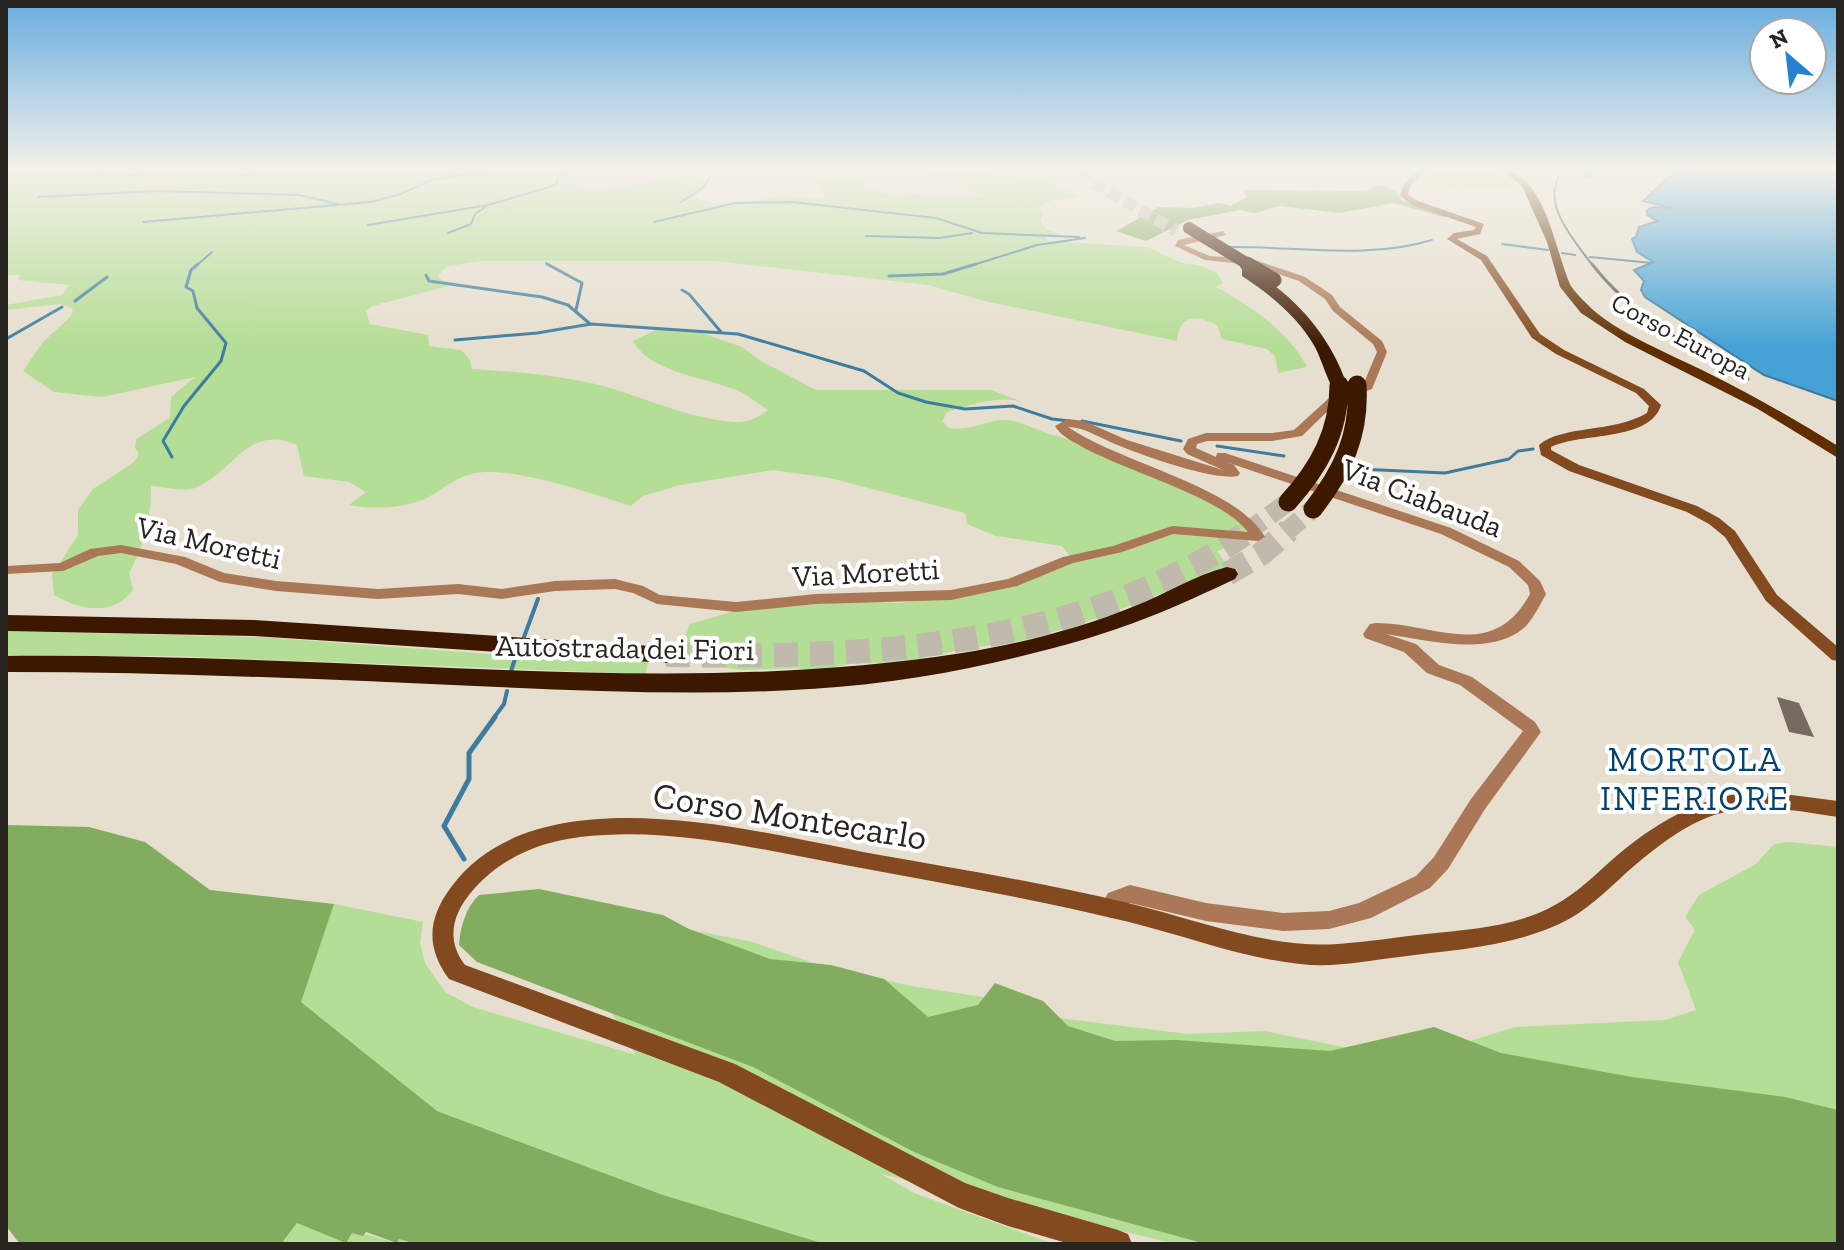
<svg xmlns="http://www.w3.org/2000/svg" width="1844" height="1250" viewBox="0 0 1844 1250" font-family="'Zilla Slab',serif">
  <rect width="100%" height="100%" fill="#e6dfcf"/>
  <path fill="#b4dd95" d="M6,171h561l-12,7 1,3c35,11 102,3 137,-7l12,7 -11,16c32,16 60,1 93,-1 12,0 24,3 37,3l1,-4 -5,-4 3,-4 -6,-6 20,-4 14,1 31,16 102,3c-8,-6 -22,-9 -28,-18l-69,-8c37,0 169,-2 190,27l-24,2 -15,7 5,7 -3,7 6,8 15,5 -15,2 1,5 100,6 35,16 19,3 16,7 6,10 -7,4c35,19 72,44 91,80l-29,6 -3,-17 -8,-7 -45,-10 -5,-14c-21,-10 -37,-11 -40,16l-192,-40 -57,-16 -213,-24h-232l-35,5 -11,10 12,10 -77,20 -6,5 4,13 58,11 1,11 32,4 9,10 2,9c48,3 102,7 148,22 37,12 74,28 114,31 13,1 24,-4 34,-12 -9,-6 -18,-13 -27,-18 -32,-15 -89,-17 -108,-51l25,-12 36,1 48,17 19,14 55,29h175l32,12c-23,-7 -53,3 -76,10l-5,9 7,7c27,4 40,-12 65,-7 12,3 23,9 35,13 65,17 150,55 203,97l-4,8 -31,12 12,17 -148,56 -60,17 -57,8 -60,13 -55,2 -29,6 -24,-2 -52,2 -38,-5 -24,-20 8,-21 48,-14 123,-9 38,2 91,-11 69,-24 11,-12 -8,-10 -66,-10 -29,-12 -2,-11 -135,-35 -57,-8 -93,15 -37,11 -12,10c-37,-12 -119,-40 -155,-33 -23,4 -35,19 -54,27 -22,9 -52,9 -73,5l17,-13 -17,-10 -45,-6 -7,-31c-49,-22 -64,28 -102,43 -12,4 -31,-1 -44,-2 1,27 -8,64 -22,87l4,17c-21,27 -53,20 -79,5l-2,-20 26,-40v-25l15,-21 41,-27 5,-8 -4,-6 1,-9 34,-21 1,-21 24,-20 -93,20 -48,-5 -31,-21 20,-29 28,-26 2,-8 -13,-4 -54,6v-5l56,-10 7,-10 -51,-5 2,-5h-14z
    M1428,171h65l20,17 -80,-3 -14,-3z
    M6,631l255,6 269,20 118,5 -2,12 -476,-18h-164z
    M1789,842l49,5v397h-662l-295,-70 33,19 140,51h-229l-162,-49 -226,-84 -137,-110 34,-97 89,18 -3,21 5,20 20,29 28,15 163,48 -36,-63 75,-65 78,15 60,21 98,23 78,12 61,19 138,17 76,-3 104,21 102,-11 45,-14 150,-7 31,-10 -18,-48 17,-32 -10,-13 14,-22 57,-31 18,-20z
    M297,1223c34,6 67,9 99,20l3,-4 17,5h-135z"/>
  <path fill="#82ac5e" d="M1378,185l17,5 6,10 48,16 -6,1 -49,-14 -55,10 -59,-7 -25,7 -15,-3 -52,10 -42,21 -30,-10 43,-24 33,1 27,-5 12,3 16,-9 -5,-7 123,1z
    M6,825l83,2 56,15 65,48 124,14 -33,98 136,109 226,84 162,49h-409l-17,-5 -2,4 -31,-11 -3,4 -11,-3 -6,10 -49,-20 -16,21h-261l-14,-18z
    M539,889l124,26 26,14 81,30 61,6 53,14 44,38 50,-12 17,-22 48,18 25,25 47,15 61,-1 154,11 104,-24 67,26 131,24 153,20 53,13v134h-632l-208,-57 -84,-35 -161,-85 -276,-105 -18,-17c1,-17 7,-38 20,-50z"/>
  <path fill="#46a2d6" stroke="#3d7c9f" stroke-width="2" d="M1682,171h156v230l-74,-26 -119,-78 -4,-7 3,-9 -10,-11 19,-8 -16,-10 -5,-13 4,-2 3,-10 19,-6 -11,-6v-5l7,-3 18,1 -29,-7 22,-21z"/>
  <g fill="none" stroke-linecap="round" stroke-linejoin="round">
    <path stroke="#3d7c9f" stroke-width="2" d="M97,172l10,-1
      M130,176l12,-5
      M242,177l19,-6
      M39,197l118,-6 142,4 39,9
      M681,202l23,-15 9,-16
      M143,222l227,-20 28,-7 34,-15 52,-9
      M654,222l81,-19 57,-1 144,16 46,15 97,4
      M368,225l120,-20 65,-19 4,-2v-5l14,-8
      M448,233l23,-9 4,-10 13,-9
      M866,236l74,2 32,-5
      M1502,244l46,6
      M1227,247c67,-1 140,13 205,-7
      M1562,253l13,2
      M1590,257l62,6
      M546,263l5,3
      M196,266l16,-14
      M970,266l67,-21 48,-7"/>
    <path stroke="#3d7c9f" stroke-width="3" d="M547,264l35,19 -6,27
      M426,275l3,6 113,16 26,8 21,18
      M889,276l54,-2 33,-10
      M682,290l7,4 32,38
      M75,301l32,-24
      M6,339l56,-32
      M455,340l82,-7 54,-9 147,10 126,37 34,22 28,9 39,7 48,-3 39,13 17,2
      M1082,421l99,20
      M1217,446l67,10
      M172,457l-9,-16 21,-35 37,-45 5,-18 -29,-35 -4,-17 -7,-4 5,-17 7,-6
      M1359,469l86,4 64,-14 9,-8 15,-2"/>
    <path stroke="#3d7c9f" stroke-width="4" d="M524,637l14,-38
      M511,671l5,-15
      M493,719l11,-15 3,-13"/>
    <path stroke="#3d7c9f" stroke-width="5" d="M464,859l-20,-33 25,-47v-26l26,-36"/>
  </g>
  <path fill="#776a60" d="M1777,697l22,6 15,34 -25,-5z"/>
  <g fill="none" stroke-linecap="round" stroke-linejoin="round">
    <path stroke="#c0baac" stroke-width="12" stroke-dasharray="12 6" stroke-linecap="butt" d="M1080,171l16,13 80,47"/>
    <path stroke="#c0baac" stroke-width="19" stroke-dasharray="19 9" stroke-linecap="butt" d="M1247,532l41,-30
      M1286,532l27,-23"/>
    <path stroke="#c0baac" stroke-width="24" stroke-dasharray="24 12" stroke-linecap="butt" d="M1227,574l34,-20 28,-24
      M666,655c197,3 418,-5 584,-125"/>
    <path fill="#aa7856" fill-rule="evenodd" d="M1581,171h7l5,5 -7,2z
      M1223,231l3,4 -42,10 26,11 42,3 53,18 27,18 8,12 42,34 5,11 -15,37 -35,13 -35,34 -30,5h-65l-10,3 -1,4 20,9 1,-4h8l226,75 68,33 21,20 6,13c-6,11 -12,23 -20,32 -33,32 -100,14 -140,8l30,10 23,21 33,12 63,45 6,10 -56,77 -37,60 -18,19 -59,30 -42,11 -46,2 -77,-10 -76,-18 -6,2 -5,10 -8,3 -8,-3 -3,-6 8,-16 22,-8 76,18 77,10 46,-2 30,-8 57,-27 18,-19 37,-58 52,-68 -63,-46 -33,-12 -23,-21 -39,-14 -2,-4 7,-10 6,-1c60,0 116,40 154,-29l-2,-9 -19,-18 -68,-33 -215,-72 8,3 6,8 -2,3c-25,5 -97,-21 -123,-32 -15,-6 -31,-17 -47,-17 52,36 168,59 197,110l-7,4 -85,-7 -51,18 -49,11 -56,23 -66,14 -135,4 -80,8 -79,-8 -24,-11 -18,-4 -60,2 -53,8 -44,-5 -80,5 -102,-8 -56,-9 -44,-18 -55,-11 -23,3 -35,15 -57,3v-8l54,-3 30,-14 31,-4 64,12 39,16 52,8 102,8 80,-5 44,5 53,-8 60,-2 28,7 17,9 76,7 80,-8 135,-4 57,-11 55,-22 50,-11 59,-20 76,6c-27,-36 -127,-62 -169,-87 -9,-5 -19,-10 -24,-19l13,-7 16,2 43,19 96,30 -36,-16 -4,-5 5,-10 18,-6h66l22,-3 35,-32 34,-13 14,-33 -4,-8 -40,-33 -8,-12 -26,-18 -48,-16 -46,-5 -30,-14 3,-6z"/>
    <path fill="#83491f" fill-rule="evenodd" d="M1418,171h7l-15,15 -2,9 10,6 66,23 -4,10 -23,5 30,17 53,78 24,16 80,39 17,16c-11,37 -80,27 -110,42v3l28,15 118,41 22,12 16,13 42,64 61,52v14l-6,-1 -66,-59 -41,-64 -16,-13 -22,-12 -118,-41 -28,-16 -2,-10c23,-20 74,-12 108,-32l2,-7 -13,-13 -80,-39 -24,-16 -51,-78 -34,-21 7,-6 20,-3 2,-3 -64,-22 -12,-9 4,-13z
      M1750,792l26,1 62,8v16c-96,-16 -128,-16 -204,49 -21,18 -40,39 -65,53 -52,28 -113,30 -170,38 -33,4 -66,11 -99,7 -58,-6 -114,-28 -171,-42 -93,-23 -189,-39 -284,-57 -87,-16 -176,-39 -265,-28 -41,5 -79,21 -107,53 -20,23 -28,49 -8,75l270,99 230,119 43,15 110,32 10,4 4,10h-62l-62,-18 -49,-18 -240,-126 -270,-103c-24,-32 -21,-62 3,-93 86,-115 304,-54 422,-32 85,15 170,29 254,49 68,16 139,46 210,41 29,-2 59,-7 88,-10 44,-5 90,-7 129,-29 22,-12 40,-30 58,-46 41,-35 83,-61 137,-67z"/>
    <path fill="#5f2d00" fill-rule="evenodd" d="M1503,171c42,0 53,85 68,115 4,6 11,13 16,18 26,28 88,52 123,70 44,22 86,46 128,72v12l-80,-49 -133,-67 -44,-29 -21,-26 -13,-45 -25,-56z"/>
    <path fill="#3d1800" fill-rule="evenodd" d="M1242,270c11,-1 19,6 28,12 36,27 62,60 77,103l-2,4h-12c-7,-13 -11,-28 -18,-42 -17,-30 -44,-52 -73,-71z
      M1227,567l8,2 3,5 -3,5c-28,13 -57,27 -86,38 -58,23 -119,38 -180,51 -161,34 -331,25 -494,18 -156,-7 -312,-14 -469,-14v-16c133,-1 265,4 398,10 186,8 373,16 558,-13 58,-9 119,-25 173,-47 31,-12 60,-31 92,-39z
      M6,615l248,5 412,27 9,2 3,6 -3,6 -9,2 -412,-27 -248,-5z"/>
    <path stroke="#5d5951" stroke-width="2" d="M1562,171c-23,32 12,69 31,95"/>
    <path stroke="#5d5951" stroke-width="3" d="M1592,264c40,52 99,84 156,115"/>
    <path stroke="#3d1800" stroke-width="12" d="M1189,228l62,38"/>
    <path stroke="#3d1800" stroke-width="15" d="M1247,264l27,16"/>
    <path stroke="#3d1800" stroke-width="19" d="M1288,502c31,-34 51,-70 51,-117
      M1313,509c30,-38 47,-75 44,-124"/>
  </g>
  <linearGradient id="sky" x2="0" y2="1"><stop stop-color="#67ade1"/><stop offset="0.49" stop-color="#f4f1e9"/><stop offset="1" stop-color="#f4f1e9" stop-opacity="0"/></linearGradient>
  <rect width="1844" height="346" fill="url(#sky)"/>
  <g text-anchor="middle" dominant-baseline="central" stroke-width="8" stroke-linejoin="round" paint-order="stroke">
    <g font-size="26" fill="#282520" stroke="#fff">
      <text transform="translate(1681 336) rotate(28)">Corso Europa</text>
    </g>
    <g font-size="30" fill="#282520" stroke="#fff">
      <text transform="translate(1422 498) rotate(21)">Via Ciabauda</text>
      <text transform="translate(209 543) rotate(13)">Via Moretti</text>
      <text transform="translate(866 573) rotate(-3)">Via Moretti</text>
      <text transform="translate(625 648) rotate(1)">Autostrada dei Fiori</text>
    </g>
    <g font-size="34" letter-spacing="2" fill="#034372" stroke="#fff">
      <text x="1695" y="759">MORTOLA<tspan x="1695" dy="39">INFERIORE</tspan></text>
    </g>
    <g font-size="36" fill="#282520" stroke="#fff">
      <text transform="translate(790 816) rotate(9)">Corso Montecarlo</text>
    </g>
  </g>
  <rect width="1844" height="1250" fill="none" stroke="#282520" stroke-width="16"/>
  <g transform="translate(1788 56) rotate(332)"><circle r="38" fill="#ffffff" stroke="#a9a8a6" stroke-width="2"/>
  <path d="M0-6L14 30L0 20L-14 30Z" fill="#2682ce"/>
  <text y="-12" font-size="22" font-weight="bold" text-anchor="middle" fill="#282520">N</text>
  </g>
</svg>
